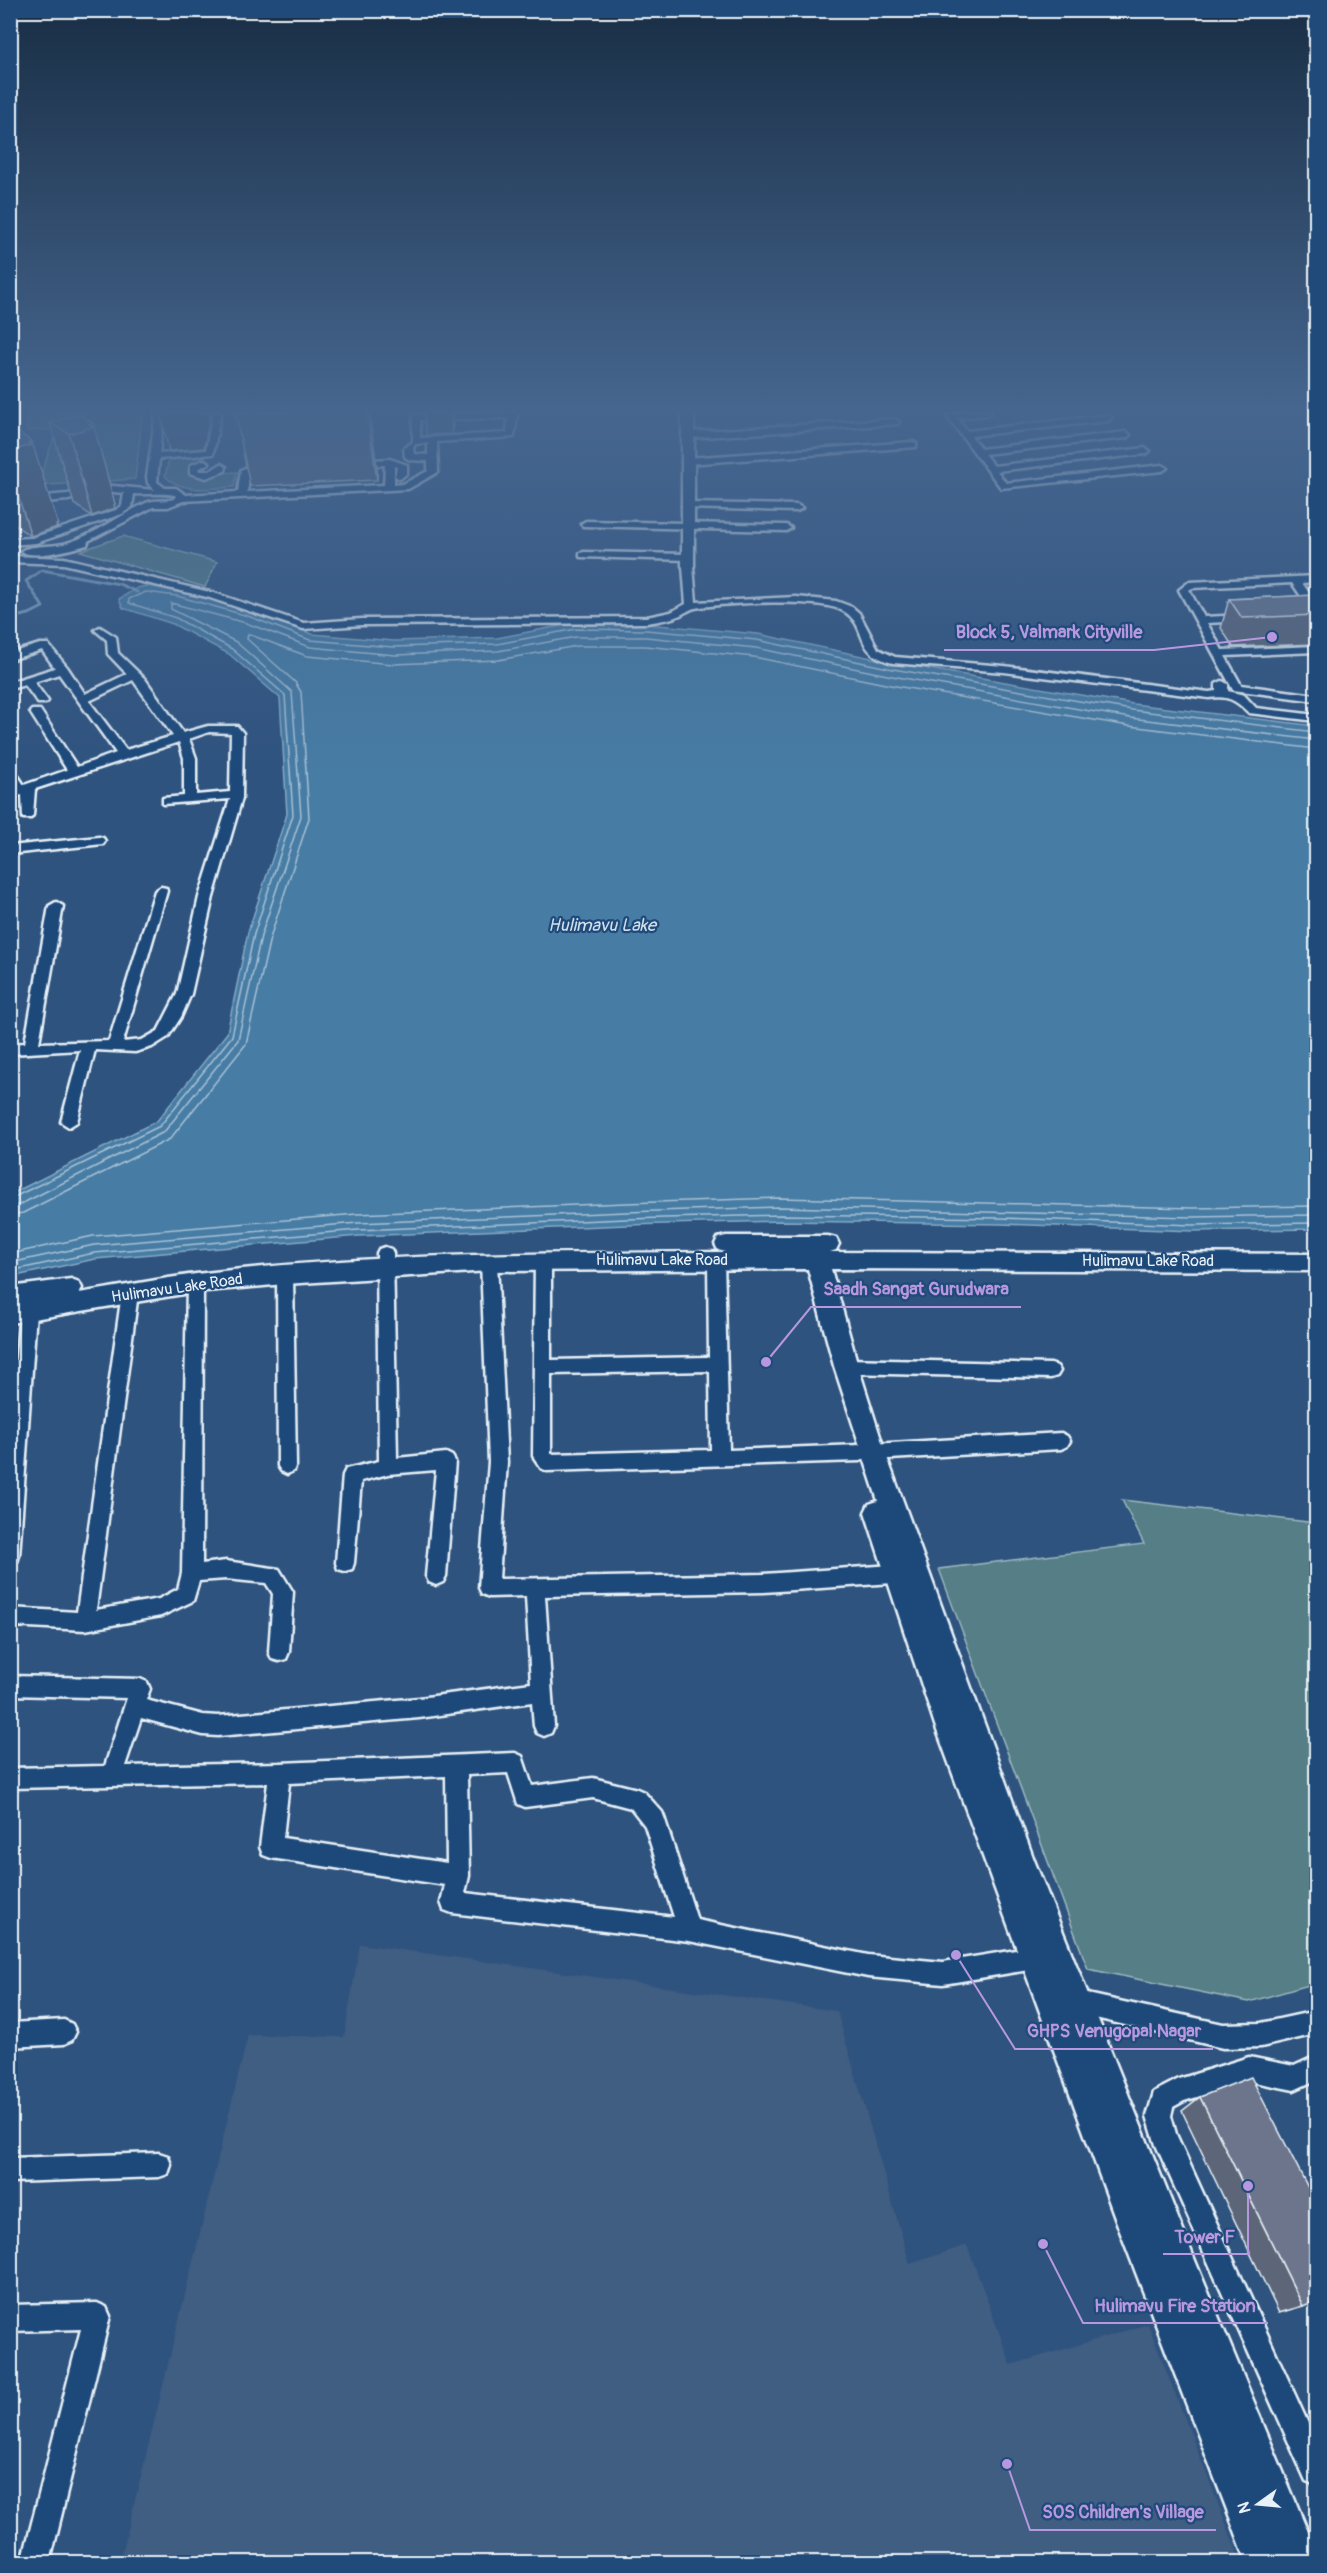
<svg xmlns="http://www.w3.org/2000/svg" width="1327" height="2573" viewBox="0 0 1327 2573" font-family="Pangolin,sans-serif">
  <rect width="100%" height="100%" fill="#2e537e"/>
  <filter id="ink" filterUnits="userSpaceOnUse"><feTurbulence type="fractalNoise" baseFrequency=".0167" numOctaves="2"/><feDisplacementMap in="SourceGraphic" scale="12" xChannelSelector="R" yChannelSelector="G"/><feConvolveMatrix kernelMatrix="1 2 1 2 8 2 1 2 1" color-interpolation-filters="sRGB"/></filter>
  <g filter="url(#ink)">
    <path fill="#415d82" d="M360,1944l477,67 73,253 57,-19 44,120 137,-41 93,238h-1121l128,-527 96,2z"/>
    <path fill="#547e86" stroke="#9eb8bf" stroke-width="1.5" d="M29,412h114l-8,67 -98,7 20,-57 -31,2z
      M202,457l2,4 -16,7 1,6c17,9 31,-3 48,-2l-3,15c-21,1 -52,7 -69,-11l4,-16z
      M123,536l94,26 -12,25 -125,-36z
      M1122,1500l194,23v460l-67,19 -161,-33 -149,-400 205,-25z"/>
    <path fill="#477ba4" stroke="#87aac6" stroke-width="1.5" d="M146,586l32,4 72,21 62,23 82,7 103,-3 78,-15 71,1 112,10 137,29 238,41 183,22v503l-123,2 -192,-7 -221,-3 -153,4 -268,11 -264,23 -84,18v-83l146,-73 70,-88 21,-101 39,-118 -7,-116 -51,-44 -56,-30 -50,-16 -4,-9 18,-11z"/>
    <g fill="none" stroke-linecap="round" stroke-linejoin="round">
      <path stroke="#a8c2d6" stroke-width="1.5" d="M10,1199l150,-73 72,-90 22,-102 39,-119 -8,-120 -53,-46 -56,-31 -47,-15v-4l17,-7 31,4 71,20 62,24 83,7 104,-3 79,-15 70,1 111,10 136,29 239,41 184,22
        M10,1206l9,-1 145,-73 74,-92 23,-104 40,-120 -9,-124 -56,-50 -65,-33v-6l75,20 64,24 85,8 103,-4 78,-14h70l110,11 136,28 238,42 186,22
        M10,1215l13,-2 147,-74 76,-95 24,-106 39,-120 -8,-126 -6,-10 -48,-43 1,-5 59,22 86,8 105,-4 79,-14h68l109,11 136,28 239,41 187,23
        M10,1254l83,-18 264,-22 269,-11 154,-5 413,10 123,-2
        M10,1263l84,-18 264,-22 268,-11 154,-5 413,10 123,-2
        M10,1271l84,-18 264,-23 268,-11 154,-4 221,3 192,7 123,-2"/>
      <path stroke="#87aac6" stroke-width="3" d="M10,618l19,-4 14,-7 -17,-26 16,-11 77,14 18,8"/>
      <g stroke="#e8f1f8" stroke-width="5">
        <path id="minor" d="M156,412h8l-5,42 47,-4 7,-38h8l-8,42 -54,5 -2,23 8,6h11l10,7 52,-3 3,-22c8,-5 26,-6 34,-1l-5,3 -20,1 -3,19 137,-7 1,-20 -29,2 -5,-3 5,-3 34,-2 17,6v8l-7,6 -5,-3 2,-9 -3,-1v19l9,-1 25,-13v-10l-18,-1 -5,-3 -1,-9 9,-6v-27l100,-3 4,3 -3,22 -77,5 1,30 -30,17 -225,12 -15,6h-15l-65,34 -1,4c-15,4 -54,15 -66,6 8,-6 34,-4 46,-8 28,-8 53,-28 79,-40 9,-4 19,-1 28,-4l2,-3c-6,-4 -32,-1 -42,-2l-2,13 -10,7 -86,29 -26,2v-6l22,-1 84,-28 6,-4 2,-13 -21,-2 -35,9 -58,5v-6l58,-5 35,-9 52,5 -7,-7 -1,-6zM508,418l-1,15 -87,5v-18zM428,443v12l-14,-1 -1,-5 2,-5z
          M966,412h25l-4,3 -30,3 10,13 141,-16 4,3 -4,3 -137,15 10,13 145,-17 4,3 -4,3 -142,16 10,12 151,-18 5,3 -5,3 -148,17 9,12 156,-18 5,3 -5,3 -161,17 -54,-72z
          M895,419l4,3 -1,2 -210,14 -4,-3 4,-3z
          M913,442l3,1v4l-229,17 -5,-3 5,-3z
          M204,460l5,3 -11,6 1,2h11l11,-7 5,3 -1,4 -19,7 -16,-5 1,-8z
          M687,503l110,2 5,3 -5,3 -113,-3 -2,-2z
          M586,521l200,4 5,3 -5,3 -203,-5 -2,-2z
          M584,552l104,2 5,3 -5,3 -108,-3v-4z
          M10,556l54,2 150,35 90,30 58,-4 285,-2 24,-5 15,-8 -3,-38 5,-3 5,3 3,36 100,-5 40,4 16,6 7,6 19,36 17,8 109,9 205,26 7,-1v-7l6,-3 6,3v7l16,4 12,13 60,7v6l-67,-8c-13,-13 -21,-18 -40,-15l-205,-26 -111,-9c-40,-10 -24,-35 -48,-51 -21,-15 -123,-9 -150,-4 -6,1 -11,6 -17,8 -9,4 -21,5 -31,7l-285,2 -59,4 -96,-32 -143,-33 -54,-2z
          M1316,576v6l-14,1 14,20v10l-4,-1 -20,-29 -100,5 -3,2 15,27 40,-2 5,3 -5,3 -37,2 15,27 94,-4v6l-91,4 16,29 75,10v6l-83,-11 -54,-100 10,-8z
          M100,627l16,10 2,16 27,26 38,54 25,-7h29l6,7 -1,65 -29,99 -22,97 -10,23 -13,20 -16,10 -17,5 -40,-2 -18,72 -8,5 -8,-5 19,-72 -70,4v-10l15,-1 24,-137 7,-4 7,4 -24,137 70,-2 46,-150 6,-4 5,1 1,3 -44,151 19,-2 16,-9 19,-37 22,-97 31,-98 -67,5v-6l21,-2v-38l-5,-16 -144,47 -2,26 -2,3h-8l-1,-23 -12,3v-8l4,-2 -4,-5v-13h4l10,15 43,-15 -37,-58 2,-2h8l37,57 39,-14 -57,-79 -25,8 14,19 -2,2h-8l-13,-18 -15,4v-7l45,-14 -13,-18 -32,10v-7l30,-9h8l19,23 18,27 42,-20 -19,-20 -1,-14 -12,-10zM133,680l40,56 -47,14 -37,-49zM209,732l22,1 -1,59 -34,3v-37l-7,-19z
          M99,837l4,1 2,3 -2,3 -93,10v-8z
          M385,1247l6,2 2,4 4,205 49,-5 6,3 3,5 -9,115 -3,6 -7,3 -7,-3 -3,-6 10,-106 -48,4 -27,7 -7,82 -2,6 -7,2 -7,-2 -2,-6 7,-88 3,-6 33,-8 -2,-208 2,-4z
          M543,1254l6,2 2,4v100l158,-3 -1,-97 2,-4 6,-2 6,2 2,4 5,190 131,-5 6,3 7,-4 188,-11 6,3 3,5 -3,5 -6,3 -188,11 -6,-3 -7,4 -313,10 -6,-3 -8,-12 2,-196 2,-4zM710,1371l1,79 -160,4v-80z
          M489,1256l6,2 2,4 10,200 -8,117 265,-5 143,-10 7,3 3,6 -3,6 -7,3 -143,10 -219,4 9,130 -3,7 -7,3 -7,-3 -3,-7 -2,-24 -113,16 -201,18 -15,-1 -62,-17 -16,48 155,-3 235,-10 7,3 10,30 61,-8 44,11 7,3 18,20 3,8 32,100 171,35 75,7 98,-16 8,3 3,8 -3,8 -8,3 -98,16 -75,-7 -179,-36 -237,-28 -8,-3 -3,-8 4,-17 -174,-27 -8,-3 -3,-8 8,-64 -258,5v-20l95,-2 22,-68 -117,-3v-19l130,3 7,3 3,7 -4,11 57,15 15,1 201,-18 112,-15 -5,-87 -37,1 -7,-3 -3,-6 10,-126 -8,-200 2,-4zM508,1773l10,31 7,3 68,-9 38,10 14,18 29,91 -209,-24 4,-17 -2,-101zM446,1776l1,87 -164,-25 6,-55z
          M285,1269l6,2 2,4 3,191 -3,5 -6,3 -6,-3 -3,-5 -1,-191 2,-4z
          M195,1277l6,1 2,5 -1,281 24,-3 53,8 14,23 -4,60 -3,7 -7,2 -7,-2 -3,-7 4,-58 -7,-11 -40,-4 -27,2 -6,20 -32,15 -76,14 -75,-4v-18l67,4 45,-319 2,-5 6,-1 6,1 2,5 -42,317 63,-11 19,-10 4,-16 5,-290 2,-5z
          M29,1292l6,1 2,5 -18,258 -2,6 -7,2v-135l11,-131 2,-5z
          M846,1359l205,5 6,2 3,5 -3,5 -6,2 -205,-5 -6,-2 -3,-5 3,-5z
          M1074,1991l149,33 38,-1 55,-12v23l-55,13 -38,1 -149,-35 -8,-3 -3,-8 3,-8z
          M64,2020l8,4 4,8 -4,8 -8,4 -54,3v-24z
          M1316,2056v24l-22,10 -45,-9 -65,20 -11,6 -2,9 5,18 140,307v44l-10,-4 -150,-336 -9,-29 7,-24 25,-13 70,-22 45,9z
          M159,2153l9,3 3,9 -3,9 -9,3 -149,5v-24z
          M97,2303l9,4 4,9 -60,246h-28l59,-233 -71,2v-26z"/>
      </g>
      <g stroke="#e8f1f8" stroke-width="5">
        <path id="tertiary" d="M682,412h12v154l-6,4 -6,-4z"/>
      </g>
      <g stroke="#e8f1f8" stroke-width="5">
        <path id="secondary" d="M726,1236h102l8,2 3,6 -3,6 -6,2 486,2v17l-485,-2 27,97 27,86 149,408 162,403 120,288v11h-69l-127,-331 -185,-506 -70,-213 4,-8 9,-3 -44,-135 -26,-97 -319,2 -204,13 -90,8 -185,31v-18l5,-1 -5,1v-18l61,-8 8,3 3,6 -3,5c39,-6 78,-14 117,-19 175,-21 353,-21 529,-22l-7,-2 -3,-6 3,-6z"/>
      </g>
      <use href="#minor" fill="#1f4a7a" fill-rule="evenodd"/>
      <use href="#tertiary" fill="#1f4a7a" fill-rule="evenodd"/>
      <use href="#secondary" fill="#1f4a7a" fill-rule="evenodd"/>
    </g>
    <path fill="#5d6578" stroke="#e8f1f8" stroke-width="1.5" d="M235,412h134l8,56v12l-127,6z
      M424,412h28l1,10 -1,12 -26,1z
      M78,414l37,90 -1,1 1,3 -23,8 -18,-12 -24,-81z
      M10,435l48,89 -2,1 1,2 -26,9 -18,-12 -3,-7z
      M1317,595v49l-84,3 -12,-19 8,-29z
      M1200,2097l103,209 -24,7 -97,-202z"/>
    <path fill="#4c5262" stroke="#e8f1f8" stroke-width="1.5" d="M160,412h51l-7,36 -35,3z
      M367,412h2l8,56v12z
      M450,412h2l1,10 -1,12z
      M93,423l22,81 -1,1 1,3 -23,8 -23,-82z
      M32,442l26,82 -2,1 1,2 -26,9 -21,-65v-19z"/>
    <path fill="#6c758c" stroke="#e8f1f8" stroke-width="1.5" d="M78,414l15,9 -4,1 4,3 -24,7 -19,-11z
      M18,432l14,10 -4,1 3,2 -21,7v-17z
      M1317,595v20l-75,3 -13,-19z
      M1251,2077l66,128v95l-14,6 -103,-209z"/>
  </g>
  <linearGradient id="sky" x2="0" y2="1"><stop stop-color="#192e45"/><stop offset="0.53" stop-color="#46668f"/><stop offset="1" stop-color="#46668f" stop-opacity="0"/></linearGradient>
  <rect width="1327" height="772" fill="url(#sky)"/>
  <g text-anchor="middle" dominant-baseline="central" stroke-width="4.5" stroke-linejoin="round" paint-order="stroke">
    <g font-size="16" fill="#e8f1f8" stroke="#1f4a7a">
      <text x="662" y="1260">Hulimavu Lake Road</text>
      <text x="1148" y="1261">Hulimavu Lake Road</text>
      <text transform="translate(177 1288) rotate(-8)">Hulimavu Lake Road</text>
    </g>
    <g font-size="18" font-style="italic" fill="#d0dfeb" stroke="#1f4a7a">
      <text x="602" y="925">Hulimavu Lake</text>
    </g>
  </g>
  <path fill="none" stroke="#b798de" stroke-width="2" d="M1272 637L1154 650H944M766 1362L811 1307H1021M956 1955L1015 2049H1213M1248 2186L1248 2254H1163M1043 2244L1083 2323H1268M1007 2464L1030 2530H1216"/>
  <g fill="#b798de" stroke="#1f4a7a" stroke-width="2">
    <circle cx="1272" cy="637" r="6"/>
    <circle cx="766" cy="1362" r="6"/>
    <circle cx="956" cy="1955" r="6"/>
    <circle cx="1248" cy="2186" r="6"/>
    <circle cx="1043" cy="2244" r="6"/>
    <circle cx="1007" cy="2464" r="6"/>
  </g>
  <g font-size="18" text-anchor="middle" font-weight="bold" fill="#b798de" stroke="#1f4a7a" stroke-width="4.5" stroke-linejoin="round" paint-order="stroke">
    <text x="1049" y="638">Block 5, Valmark Cityville</text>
    <text x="916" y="1295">Saadh Sangat Gurudwara</text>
    <text x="1114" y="2037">GHPS Venugopal Nagar</text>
    <text x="1205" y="2243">Tower F</text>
    <text x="1175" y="2312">Hulimavu Fire Station</text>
    <text x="1123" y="2518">SOS Children's Village</text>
  </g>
  <rect width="1327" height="2573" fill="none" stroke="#1f4a7a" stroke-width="36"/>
  <rect x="18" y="18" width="1291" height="2537" fill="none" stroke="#e8f1f8" stroke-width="2" filter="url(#ink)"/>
  <g transform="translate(1258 2504) rotate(255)" stroke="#1f4a7a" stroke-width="4.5" paint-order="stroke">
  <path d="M0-4.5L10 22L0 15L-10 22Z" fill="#e8f1f8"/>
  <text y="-9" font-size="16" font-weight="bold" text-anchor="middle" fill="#e8f1f8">N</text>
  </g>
</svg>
